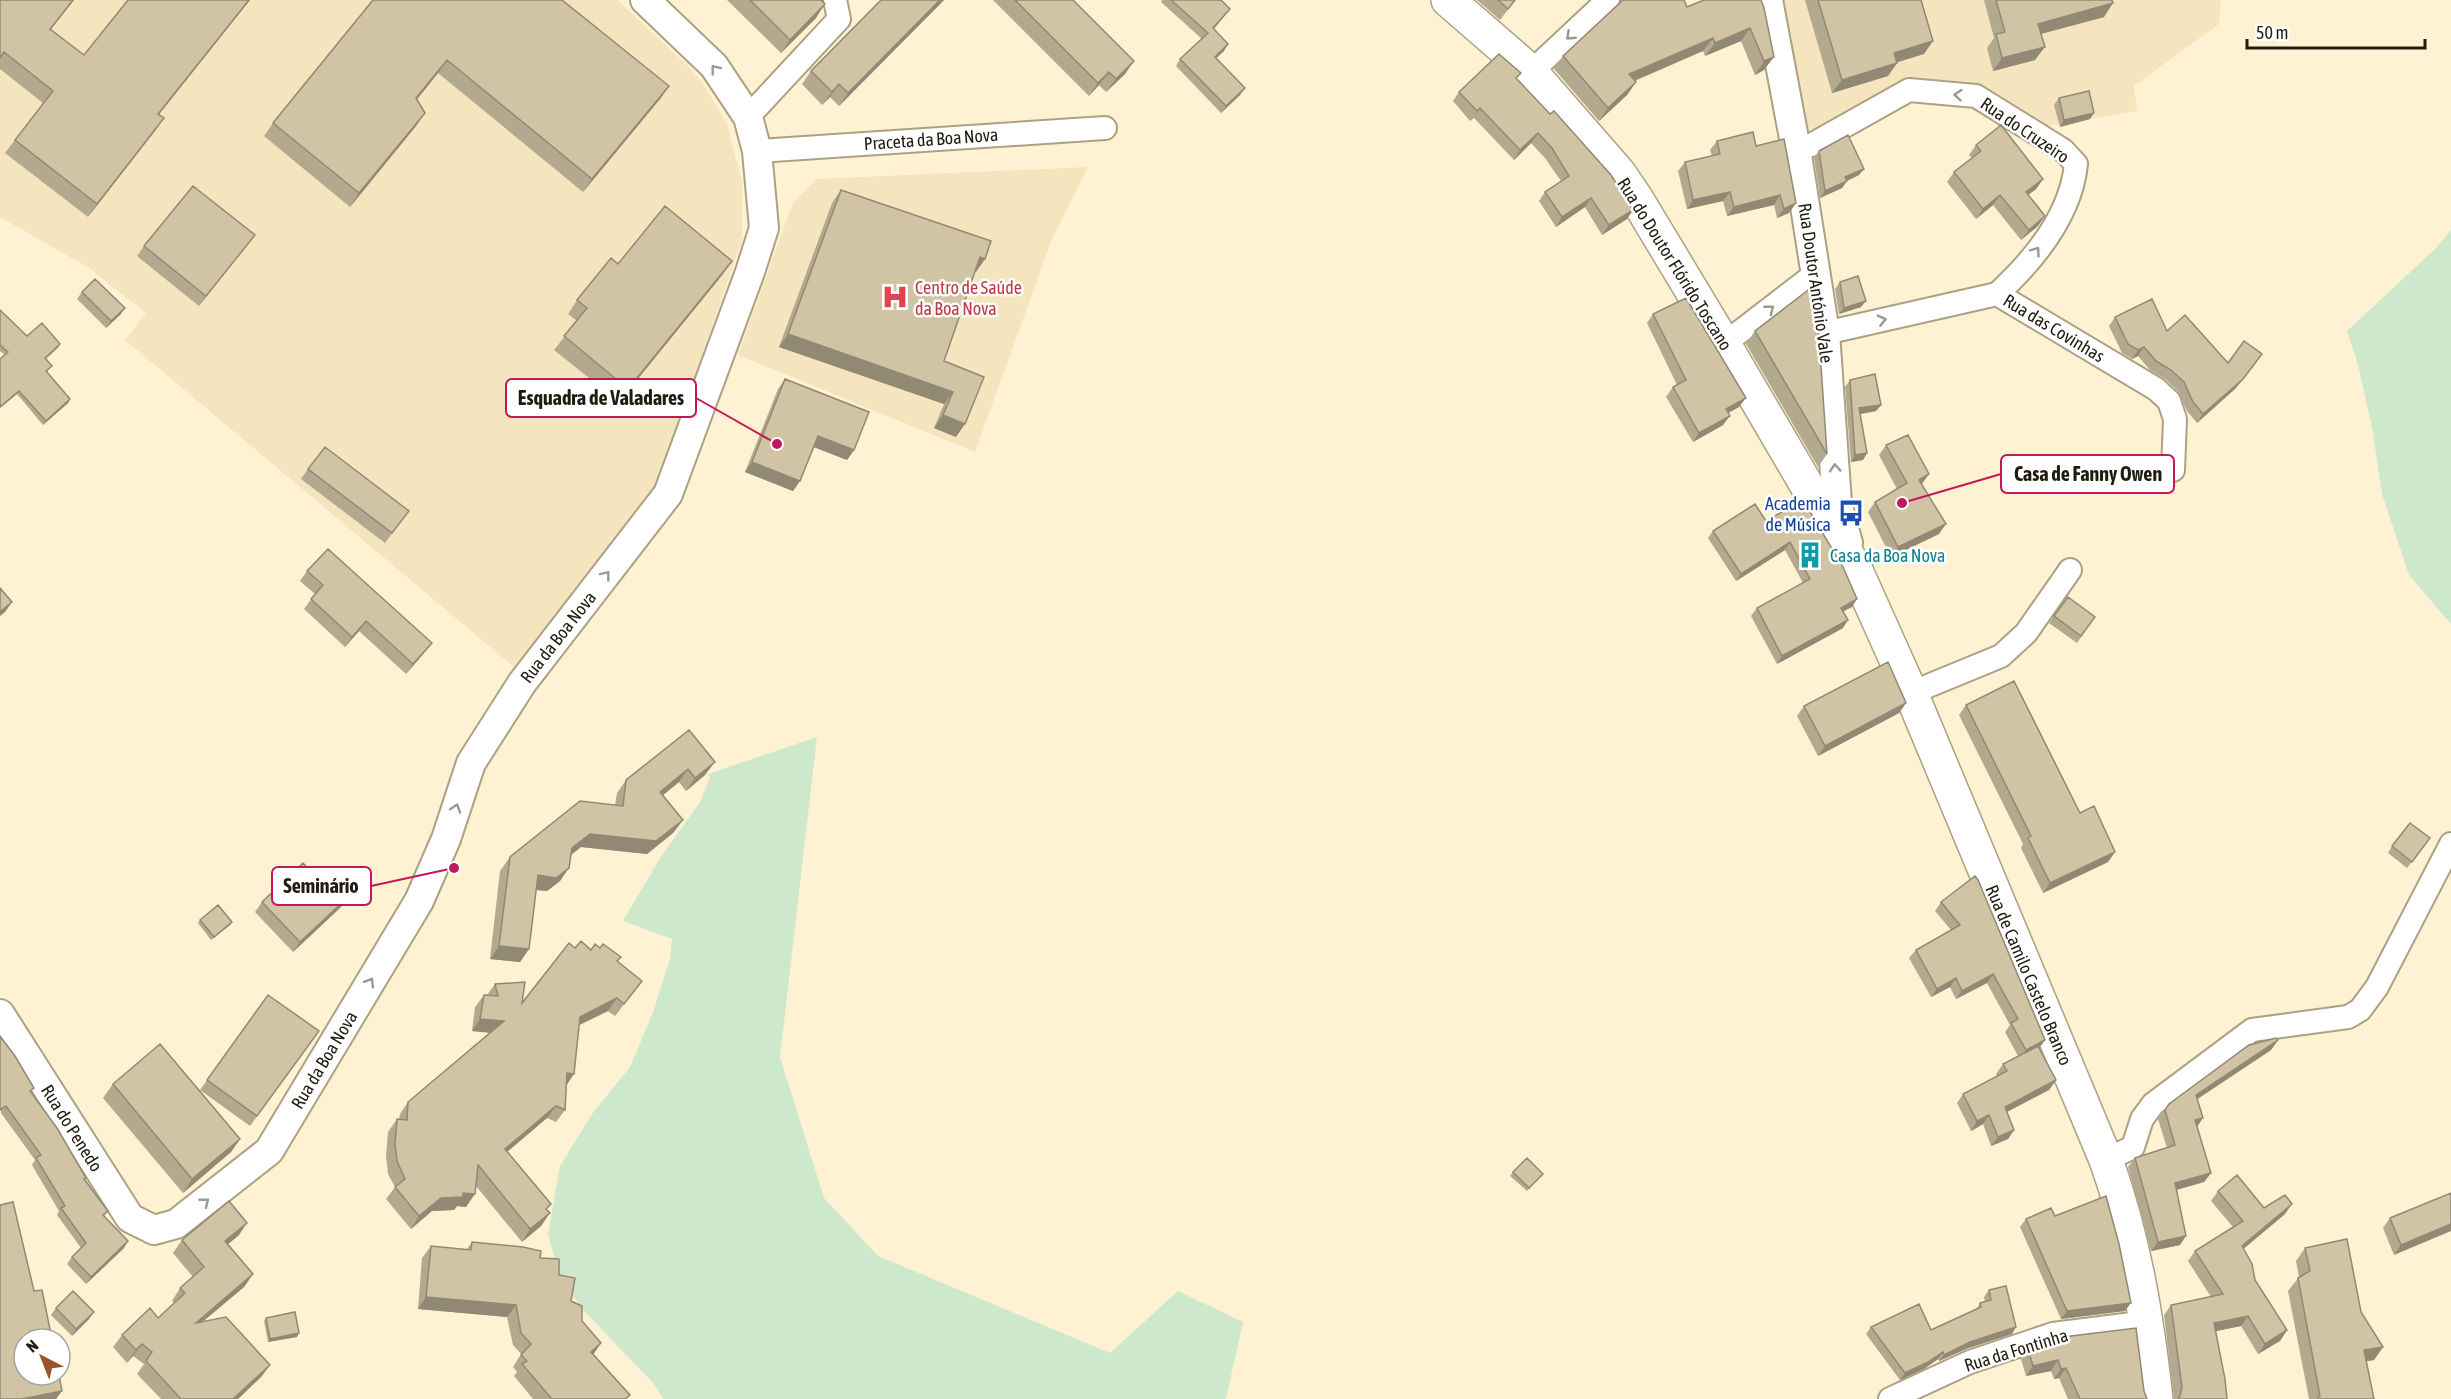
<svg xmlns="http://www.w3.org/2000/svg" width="2451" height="1399" viewBox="0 0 2451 1399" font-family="'Asap Condensed',sans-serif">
  <rect width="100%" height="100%" fill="#fef2d2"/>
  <path fill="#f5e5be" d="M0,0h618l72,68 14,17 23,39 15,58v58l-87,252 -141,175 -389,-327 21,-27 -57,-45 -89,-51z
    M1776,0h445l-2,24 -85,62 3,25 -89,15 -68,-41 -77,-6 -91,51h-7z
    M1088,167l-36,72 -77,213 -237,-97 55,-153 24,-23z"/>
  <path fill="#cee8cc" d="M2451,230v394l-42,-49 -27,-81 -10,-67 -15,-66 -10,-30 88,-82z
    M817,737l-37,320 44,141 54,58 232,97 68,-62 65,31 -17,77h-563l-8,-14 -70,-73 -25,-34 -12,-44 12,-68 32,-52 38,-47 22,-52 18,-56 2,-20 -49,-18 37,-63 40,-56 10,-25 -2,-3z"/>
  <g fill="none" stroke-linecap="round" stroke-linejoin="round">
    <g stroke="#ada184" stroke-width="26">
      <path id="minor" d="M1531,72l77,-72
        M748,117l91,-98 -4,-19
        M1796,149l15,-4 98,-55 67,6 87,54 13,14c-5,51 -43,97 -79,130
        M757,151l348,-23
        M1825,333l172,-39 159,95 13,12 6,18 -2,51
        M1724,344l91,-70
        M1911,693l90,-37 25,-23 44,-63
        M2106,1160l27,-13 9,-28 11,-15 99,-74 96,-13 12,-7 17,-23 74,-143
        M1890,1399l80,-37 83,-28 95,-12"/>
    </g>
    <g stroke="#ada184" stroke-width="32">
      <path id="tertiary" d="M1768,0l28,149 29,184 12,170 11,40
        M0,1014l130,204 24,12 22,-6 93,-73 150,-250 27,-62 25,-76 51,-80 146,-189 82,-222 14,-44 -7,-77 -9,-34 -34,-51 -69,-66"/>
    </g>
    <g stroke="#ada184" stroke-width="36">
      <path id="secondary" d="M1448,0l83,72 88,101 17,25 88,146 130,222 57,127 195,467c28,78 41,157 50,239"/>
    </g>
    <use href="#minor" stroke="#fff" stroke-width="22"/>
    <use href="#tertiary" stroke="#fff" stroke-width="28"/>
    <use href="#secondary" stroke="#fff" stroke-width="33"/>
  </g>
  <path fill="#b3a98e" d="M0,0l51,30 113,88 -76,99 -83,-64 38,-50 -43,-34z
    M373,0l296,86 -9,13 -77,93 -145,-119 -22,27 9,13 -9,13 -66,81 -86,-71 9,-13z
    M727,0h94l-5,18 -35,35z
    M881,0h63l-105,106 -9,-9 -8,8 -20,-21 9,-13z
    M993,0h80l52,74 -19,18 -7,-7 -10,11z
    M1162,0h59l9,9 -16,20 10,22 -8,7 24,37 -19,18 -45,-47 4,-7 22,-20 -41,-37z
    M1477,0h38l-15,20z
    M1622,0h62l3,7 77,1v62l-9,5 -14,-34 -36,15 -2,-5 -68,30 1,1 -9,13 -28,26 -45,-52 9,-13z
    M1805,0h116l3,54 -27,8v1l-9,13 -56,17z
    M1984,0h128l-8,17 -63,17 -6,26 -42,11 -6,-23 7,-10z
    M1517,79l116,131 -6,9 -25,16 -17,-28 -29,20 -17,-26 6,-9 16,-11 -16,-23 -14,-15 -17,17 -40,-42 -4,3 -17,-20 6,-9z
    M2059,98l31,21 -30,8 -6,-22z
    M1717,141l39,5 40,57 -7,10 -12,5 -3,-13 -47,11 -4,-15 -36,8 -9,-38 7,-9 27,-6 -2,-6z
    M1976,145l67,34 -7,10 -8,6 10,31 -17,14 -28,-35 -17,14 -29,-37 7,-10 18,-14 -3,-3z
    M1819,151l40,24 -12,6 -5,7 -22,10 -6,-40z
    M841,190l135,82 -1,-1 -31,90 40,16 -28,60 -22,-9 10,-24 -165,-57 53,-144z
    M255,235l-56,71 -62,-50 7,-10z
    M618,264l105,10 -104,128 -65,-52 23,-29 -9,-7 9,-14z
    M1840,282l21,25 -22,7 -4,-25z
    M82,292l43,16 -5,7 -14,13 -29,-29z
    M0,310l27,26 33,8 -2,4 -12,11 3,10 -2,3 23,27 -2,4 -25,22 -26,-31 -12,-39 -5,-4z
    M1653,314l86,93 -11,6 -5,12 -30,17 -27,-45 7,-10 4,-2 -30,-62z
    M2115,317l52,14 69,57 -39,35 -10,-12 -9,-20 -13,-12 -15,-9 -12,-14 -6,3 -10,-6 -13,-27z
    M1755,331l72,123 -9,13 -72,-123z
    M785,379l69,71 -7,10 -33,-13 -14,34 -7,10 -48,-19 33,-83z
    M1850,380l31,25 -5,6 -16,3 7,39 -4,7 -12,2 -6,-75z
    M1886,445l36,39 17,50 -48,23 -23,-45 7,-10 22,-13 -18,-34z
    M308,469l101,42 -24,32 -84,-64z
    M1803,500l49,107 -9,4v17l-66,36 -26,-48 6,-8 46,-25 -18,-33 -49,31 -28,-43 5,-7 53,-10z
    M307,571l117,82 -18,21 -47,-43 -14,16 -41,-38 11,-15 -15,-13z
    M2068,597l27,20 -18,26 -28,-20z
    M1906,703l-7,10 -81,43 -21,-40 7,-10z
    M1966,705l149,147 -7,10 -65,31 -22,-45 2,-4 -64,-129z
    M689,730l16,45 -19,16 -7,-9 -16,13 20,25 -10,13 -26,21 -66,-7 -10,8 -11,26 -13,10 -11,-1 -7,59 -9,13 -30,-3 10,-88 10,-14 105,-52 2,-12 9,-13z
    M2425,845l-18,23 -19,-15 4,-7z
    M1975,876l70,164 -6,8 17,32 -7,10 -42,22 7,18 -6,9 -17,7 -8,-22 -12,7 -14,-28 6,-9 34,-18 -1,-2 7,-10 15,-8 -13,-24 5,-7 -23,-42 -31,16 -6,-12 -19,10 -22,-39 7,-8 35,-20 -16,-19 6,-9z
    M318,879l23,28 -48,45 -38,-40 7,-10z
    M200,920l32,2 -2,3 -19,15 -13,-17z
    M575,948l16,2 27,12 15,31 -18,23 -7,-5 -29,14 -13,60 -1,25 -9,12 -9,-4 -40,34 40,58 -6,16 -19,16 -46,-56 -10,21 -9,-1 -3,4 -22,1 -21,18 -25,-30 9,-12 -7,-13 -2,-18 2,-24 9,-13h2l1,-5 8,-12 82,-69 -18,-2 3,-24 9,-12h3l8,-11 27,19z
    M268,995l51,36 -69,95 -50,-36z
    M0,1036l34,52 -3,4 55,86 -1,1 23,32 -4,5 20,32 -38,36 -19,-20 5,-7 9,-9 -24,-33 2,-4 -27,-46 3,-5 -34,-47z
    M2278,1040l-7,10 -74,49v28l14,46 -7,9 -28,8 4,55 -29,6 -23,-84 7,-9 32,-10 -9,-29 11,-15z
    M113,1084l127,55 -9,13 -48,41 -80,-95z
    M1513,1172l30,2 -16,17 -17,-15z
    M2218,1191l46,17 21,6 -42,35 12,31 32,50 -7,11 -22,13 -17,-28 -25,5 11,68h-53l-10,-84 7,-10 40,-8 -23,-36 7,-10 38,-24 -22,-26z
    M2451,1193l-57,62 -11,-27 7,-10z
    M2026,1219l99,92 -64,8 -41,-92z
    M239,1235l-11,9 25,30 -9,13 -41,34 67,44 -9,12 -23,22h-77l-24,-25 7,-10 -11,-8 -6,7 -14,-16 9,-12 36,-17 16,-15 -2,-2 8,-13 13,-11 -20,-24 9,-13z
    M472,1242l68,16 19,17 23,46 19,22 -8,11 37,41 -3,4h-94l-19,-23 3,-4 -4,-5 8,-13 -8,-9 -6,-28 -89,-8 4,-51 9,-12 36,3z
    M2305,1248l56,64 22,35 -9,13 -8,1 8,38h-65l-21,-108 11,-14 -3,-16z
    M1989,1290l23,44 -46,15 -27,12 -1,-2 -14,10 -24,11 -34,-46 5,-7 60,3 45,-20 4,-7 5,-1 -1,-5z
    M56,1308l33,11 -17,17 -21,-21z
    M266,1318l31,19 -29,5 -4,-21z
    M2028,1349l116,42 3,8h-79l-9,-21 -5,1 -3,-8 -25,5 -5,-17z"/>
  <path fill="#928974" d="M73,0h1l-33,42 9,-13z
    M249,0h1l-101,127 9,-13z
    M940,0h4l-105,106 9,-13z
    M2113,3l-9,14 -75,20 9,-13z
    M825,4l-9,14 -35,35 9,-13z
    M1750,28l-9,13 -36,15 10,-13z
    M1713,38l-10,13 -84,36 10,-13z
    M1933,41l-9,13 -39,12 9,-13z
    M1228,44l-4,7 -14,13 5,-7z
    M2045,47l-10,13 -42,11 9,-13z
    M1774,57l-10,13 -9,5 9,-14z
    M447,60l-9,13 -31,39 9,-14z
    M1134,61l-9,13 -19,18 10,-13z
    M1897,63l-9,13 -56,17 10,-13z
    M1109,72l-10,13 -10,11 9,-13z
    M1636,82l-9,13 -28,26 9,-13z
    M839,84l-9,13 -8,8 10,-13z
    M669,86l-9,13 -77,93 9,-13z
    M1245,88l-5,7 -19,18 5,-7z
    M425,113l-9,13 -66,81 9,-14z
    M2094,113l-4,6 -30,8 4,-7z
    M164,118l-9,13 -67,86 9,-13z
    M1538,133l-7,10 -17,17 6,-10z
    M1864,169l-5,6 -19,9 5,-7z
    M2043,179l-7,10 -17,13 7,-10z
    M1847,181l-5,7 -22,10 5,-7z
    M1730,192l-7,9 -36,8 6,-9z
    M1780,195l-6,10 -47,11 7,-9z
    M2000,195l-7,10 -17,14 7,-10z
    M1591,198l-6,9 -29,20 6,-10z
    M1796,203l-7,10 -12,5 7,-9z
    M1633,210l-6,9 -25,16 7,-10z
    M2045,216l-7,10 -17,14 8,-10z
    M255,235l-8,10 -48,61 7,-10z
    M980,257l5,2 -9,13 -5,-2z
    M732,261l-9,13 -104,128 9,-13z
    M1866,301l-5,6 -22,7 5,-6z
    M125,308l-5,7 -14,13 5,-7z
    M788,334l165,58 -9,12 -165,-57z
    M2144,347l-6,9 -6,3 6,-9z
    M2256,363l-20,25 -39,35 6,-9z
    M19,391l-2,3 -17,14v-1z
    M1746,398l-7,9 -20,11 7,-9z
    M70,399l-2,4 -25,22 3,-4z
    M1881,405l-5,6 -21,4 4,-7z
    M943,415l22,9 -9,13 -22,-9z
    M1730,416l-7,9 -30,17 6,-9z
    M818,436l36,14 -7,10 -36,-14z
    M1867,453l-4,7 -12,2 4,-7z
    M752,462l48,19 -7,10 -48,-19z
    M1929,474l-7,10 -3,-4z
    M1946,524l-7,10 -48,23 7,-10z
    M1790,542l-5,8 -49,31 5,-7z
    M1857,599l-5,8 -16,8 5,-7z
    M12,602l-7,10 -5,4v-4z
    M1848,620l-5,8 -66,36 5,-8z
    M366,621l-7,10 -14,16 7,-10z
    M432,643l-8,10 -18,21 7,-10z
    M1906,703l-7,10 -81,43 7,-10z
    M715,762l-10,13 -19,16 9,-13z
    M688,769l-9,13 -28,23 9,-13z
    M683,820l-10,13 -26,21 -66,-7 -19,15 10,-14 18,-14z
    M2115,852l-7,10 -65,31 7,-10z
    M569,868l-9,13 -13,10 -19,-2 10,-14z
    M348,897l-7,10 -48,45 7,-10z
    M232,922l-2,3 -19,15 3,-3z
    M499,946l30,3 -9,13 -30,-3z
    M1993,974l-6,9 -31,16 6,-8z
    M1956,978l-6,9 -19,10 6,-8z
    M617,998l-9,13 -37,18 9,-12z
    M480,1019l24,2 -8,12 -24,-2z
    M2045,1040l-6,8 -19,11 6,-9z
    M2278,1040l-7,10 -81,54 6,-9z
    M567,1073l7,1 -8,12z
    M2056,1080l-7,10 -50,26 6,-9z
    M556,1106l-9,12 -51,43 9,-12z
    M1989,1115l-6,9 -12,7 6,-10z
    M2203,1118l-6,9 -2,-7z
    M2014,1130l-6,9 -17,7 7,-9z
    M240,1139l-9,13 -48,41 9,-14z
    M2211,1173l-7,9 -35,10 6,-9z
    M463,1193l12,1 -9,13 -9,-1 -3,4 -22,1 -21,18 8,-13 22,-18z
    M2292,1204l-7,10 -50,42 7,-10z
    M550,1213l-9,13 -19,16 8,-13z
    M247,1223l-8,12 -23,19 9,-13z
    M2451,1224v7l-57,24 7,-10z
    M2186,1236l-6,9 -29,6 7,-9z
    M128,1241l-4,7 -38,36 5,-7z
    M253,1274l-9,13 -57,48 9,-12z
    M426,1297l90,8 -9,12 -89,-8z
    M2131,1303l-6,8 -64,8 6,-8z
    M94,1312l-5,7 -17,17 4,-7z
    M2248,1316l-7,10 -34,7 7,-10z
    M2016,1327l-4,7 -46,15 -27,12 5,-6 26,-13z
    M2287,1330l-7,11 -22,13 7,-10z
    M299,1333l-2,4 -29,5 2,-3z
    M601,1343l-8,12 -2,-3z
    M142,1344l-9,12 -6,7 9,-13z
    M2383,1347l-9,13 -19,3 9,-13z
    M1943,1352l-5,7 -14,10 -24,11 5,-7z
    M2058,1360l-7,11 -25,5 7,-10z
    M270,1365l-9,12 -23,22h-5z
    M2066,1368l-7,10 -5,1 7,-10z
    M62,1391l-6,8h-34z"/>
  <path fill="#d0c4a5" stroke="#928974" stroke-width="1.5" d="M0,0h73l-23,29 34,26 44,-55h121l-91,114 6,4 -67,86 -82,-64 38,-49 -49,-39 -4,6z
    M373,0h189l107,86 -77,93 -145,-119 -31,38 9,15 -66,80 -86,-70z
    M750,0h71l4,4 -35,36z
    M881,0h59l-92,93 -9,-9 -7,8 -21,-21z
    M1015,0h58l61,61 -18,18 -7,-7 -11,11z
    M1171,0h50l9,9 -17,19 15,16 -13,13 30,31 -19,18 -46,-47 28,-26z
    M1498,0h17l-7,9z
    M1623,0h61l3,7 17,-7h57l3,8 10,49 -10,4 -14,-33 -35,15 -2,-5 -84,36 7,8 -28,26 -45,-52z
    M1818,0h103l12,41 -39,12 3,10 -55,17z
    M1996,0h116l1,3 -75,21 7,23 -43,11 -6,-24 9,-2z
    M1499,54l22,19 -5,5 34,36 4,-3 57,64 22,35 -24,15 -18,-27 -29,19 -17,-25 24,-16 -17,-28 -14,-15 -18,17 -40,-42 -3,3 -18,-19z
    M2089,91l5,22 -30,7 -5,-22z
    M2001,125l42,54 -17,13 19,24 -16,14 -29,-35 -17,14 -29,-37 27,-21 -5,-6z
    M1753,132l3,14 28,-7 12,64 -12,6 -4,-14 -46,12 -4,-15 -37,8 -8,-38 35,-8 -3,-13z
    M1848,135l16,34 -19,8 2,4 -22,10 -6,-40z
    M193,186l62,49 -49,61 -62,-50z
    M841,190l150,51 -6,18 -5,-2 -36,104 40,16 -19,47 -22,-9 10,-23 -165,-58z
    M665,206l67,55 -104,128 -64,-53 23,-28 -10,-8 34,-42 7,6z
    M1858,276l8,25 -22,7 -4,-26z
    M95,279l30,29 -14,13 -29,-29z
    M1812,287l6,35 9,132 -72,-123z
    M1686,298l60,100 -20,11 4,7 -31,17 -26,-46 13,-7 -33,-66z
    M2152,299l15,32 18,-16 43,48 16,-22 18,13 -19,25 -40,35 -10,-12 -9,-20 -13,-12 -15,-9 -12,-14 -6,3 -10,-6 -13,-27z
    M0,310l27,26 15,-13 18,21 -15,14 7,8 -6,5 24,28 -24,22 -27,-30 -19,16v-48l8,-7 -8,-7z
    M1875,374l6,31 -22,3 8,45 -12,2 -5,-75z
    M785,379l84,33 -15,38 -36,-14 -18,45 -48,-19z
    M1908,435l21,39 -10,6 27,44 -48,23 -23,-45 32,-19 -21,-38z
    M325,447l84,64 -17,22 -84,-64z
    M1803,500l40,67 14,32 -16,9 7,12 -66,36 -25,-48 53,-29 -20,-37 -49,32 -28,-43 42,-27 11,17z
    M328,549l104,94 -19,21 -47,-43 -14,16 -41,-38 12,-14 -16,-14z
    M0,588l12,14 -12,10z
    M2068,597l27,20 -14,19 -27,-20z
    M1888,662l18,41 -81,43 -21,-40z
    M2014,681l66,132 14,-7 21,46 -65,31 -22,-45 3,-2 -65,-131z
    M689,730l26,32 -20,16 -7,-9 -28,23 23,28 -27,21 -66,-7 -18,14 -3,20 -13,10 -18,-3 -9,74 -30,-3 11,-89 70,-56 43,5 3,-26z
    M2410,823l20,15 -18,24 -20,-16z
    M303,863l15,16 6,-7 24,25 -48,45 -38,-40z
    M1975,876l3,4 67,160 -19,10 -15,-27 7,-4 -25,-45 -31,17 -6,-13 -19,11 -21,-39 44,-25 -19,-23z
    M218,905l14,17 -18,15 -14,-17z
    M581,941l10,9 4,-6 5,4 3,-4 18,13 -4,4 25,20 -18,23 -7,-6 -37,19 -6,57 -7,-1 -2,37 -9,-4 -51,43 46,55 -5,5 4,4 -20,16 -52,-64 -3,29 -12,-1v4l-22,1 -22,18 -24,-29 10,-8 -8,-18 -2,-17 2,-25 10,1 1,-18 96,-81 -24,-2 4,-24 14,1 -3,-12 30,-2 -3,21 47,-60 6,5z
    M268,995l51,36 -62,85 -50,-36z
    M0,1036l15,20 19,32 -4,3 27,37 29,50 -2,1 24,32 -5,4 25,26 -37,36 -19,-20 14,-14 -25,-35 4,-2 -29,-48 5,-3 -35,-49 -6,4z
    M2276,1038l2,2 -82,55 7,23 -8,2 16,53 -36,10 11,53 -28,6 -23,-84 40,-13 -10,-35 4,-6 80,-59z
    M160,1044l80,95 -48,40 -79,-95z
    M2038,1046l18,34 -51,27 9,23 -16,7 -9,-22 -12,6 -14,-27 44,-23 -4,-7z
    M1527,1158l16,16 -14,14 -16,-16z
    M2237,1175l27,33 21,-13 7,9 -50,42 10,18 3,16 32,50 -22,14 -17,-28 -34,7 11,56 2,20h-49l2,-3 2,-9 -11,-82 52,-11 -28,-43 48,-30 -25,-30z
    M2451,1193v31l-50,21 -11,-27z
    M2106,1196l13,48 12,59 -64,8 -41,-92 25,-11 4,8z
    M229,1201l18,22 -22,18 28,33 -57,49 30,-6 44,48 -37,34h-52l-35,-38 6,-9 -10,-8 -6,6 -14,-15 28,-27 8,10 27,-25 -5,-5 24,-21 -22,-27z
    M13,1202l21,89 8,-1 10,49h-28v36h35l3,16 -40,8h-22v-194z
    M2347,1239l14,73 22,35 -19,3 10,49h-56v-2l2,-1 -22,-118 12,-7 -5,-23z
    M472,1242l51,5 18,4 -1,7 19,1v16l16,3 -4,23 11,5v15l19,22 -10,9 39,43 -5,4h-73l-30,-35 5,-3 -6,-6 10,-11 -10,-11 -5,-28 -90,-8 5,-51 40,4z
    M2006,1286l10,41 -46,15 -26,13 -1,-3 -15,10 -23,11 -34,-46 48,-23 12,26 50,-23 -1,-4 11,-3 -2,-10z
    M73,1291l21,21 -18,17 -20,-21z
    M295,1312l4,21 -29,6 -4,-21z
    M2136,1328l8,63 3,8h-67l-14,-31 -5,1 -3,-9 -25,6 -5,-17 35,-12z"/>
  <defs><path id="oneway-chevron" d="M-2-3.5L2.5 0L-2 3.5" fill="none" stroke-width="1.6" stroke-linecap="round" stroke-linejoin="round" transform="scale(1.5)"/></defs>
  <g stroke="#9b9994">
    <use href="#oneway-chevron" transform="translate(1570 36) rotate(137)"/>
    <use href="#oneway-chevron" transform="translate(715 69) rotate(-128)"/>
    <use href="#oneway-chevron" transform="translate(1958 95) rotate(-175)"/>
    <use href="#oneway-chevron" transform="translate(2036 251) rotate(-54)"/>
    <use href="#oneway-chevron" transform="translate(1770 309) rotate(-38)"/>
    <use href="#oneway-chevron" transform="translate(1882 320) rotate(-13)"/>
    <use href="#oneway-chevron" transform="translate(1835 468) rotate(-94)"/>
    <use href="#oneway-chevron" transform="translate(606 575) rotate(-52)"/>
    <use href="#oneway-chevron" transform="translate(456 808) rotate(-72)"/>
    <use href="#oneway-chevron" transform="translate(370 982) rotate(-59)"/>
    <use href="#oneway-chevron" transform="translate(205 1202) rotate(-38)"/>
  </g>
  <defs>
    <g id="hospital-bare" transform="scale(2.07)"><path d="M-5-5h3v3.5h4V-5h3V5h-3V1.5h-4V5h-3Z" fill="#e0444e" stroke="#fff" stroke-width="2.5" paint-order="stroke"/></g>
    <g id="bus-bare" transform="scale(2.07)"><path d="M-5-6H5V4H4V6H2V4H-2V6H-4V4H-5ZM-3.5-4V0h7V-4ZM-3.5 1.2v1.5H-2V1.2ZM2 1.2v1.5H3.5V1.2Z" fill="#1a4fb4" stroke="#fff" stroke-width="2.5" paint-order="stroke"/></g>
    <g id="building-bare" transform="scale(2.07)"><path d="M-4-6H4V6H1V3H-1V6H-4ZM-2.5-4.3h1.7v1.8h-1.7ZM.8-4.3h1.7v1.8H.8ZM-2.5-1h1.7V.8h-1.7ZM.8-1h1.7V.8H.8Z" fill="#0f9aa8" stroke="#fff" stroke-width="2.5" paint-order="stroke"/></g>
  </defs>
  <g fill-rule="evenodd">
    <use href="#hospital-bare" x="895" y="297"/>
    <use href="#bus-bare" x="1851" y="513"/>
    <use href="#building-bare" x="1810" y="555"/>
  </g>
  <g text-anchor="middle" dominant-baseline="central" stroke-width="5" stroke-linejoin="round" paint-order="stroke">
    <g font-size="18" fill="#211c11" stroke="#fff">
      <text transform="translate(2025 130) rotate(34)">Rua do Cruzeiro</text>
      <text transform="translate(931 139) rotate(-4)">Praceta da Boa Nova</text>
      <text transform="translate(1675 264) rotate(58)">Rua do Doutor Flórido Toscano</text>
      <text transform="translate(1816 283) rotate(82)">Rua Doutor António Vale</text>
      <text transform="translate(2054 328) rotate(31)">Rua das Covinhas</text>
      <text transform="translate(558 637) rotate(-52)">Rua da Boa Nova</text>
      <text transform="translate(2029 975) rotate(67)">Rua de Camilo Castelo Branco</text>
      <text transform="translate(324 1060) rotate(-59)">Rua da Boa Nova</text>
      <text transform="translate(72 1128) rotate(58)">Rua do Penedo</text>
      <text transform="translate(2016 1350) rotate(-17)">Rua da Fontinha</text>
    </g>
    <g font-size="18" fill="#be3a42" stroke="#fff" text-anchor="start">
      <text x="915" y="287">Centro de Saúde<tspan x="915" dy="21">da Boa Nova</tspan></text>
    </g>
    <g font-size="18" fill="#164399" stroke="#fff" text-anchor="end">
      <text x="1831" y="503">Academia<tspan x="1831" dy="21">de Música</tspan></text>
    </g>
    <g font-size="18" fill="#0d838f" stroke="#fff" text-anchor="start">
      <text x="1830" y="555">Casa da Boa Nova</text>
    </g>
  </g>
  <path fill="none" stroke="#c2185b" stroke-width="2" d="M777 444L696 398M1902 503L2001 474M454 868L371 886"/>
  <g fill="#c2185b" stroke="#fff" stroke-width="2">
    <circle cx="777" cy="444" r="6"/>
    <circle cx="1902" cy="503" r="6"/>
    <circle cx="454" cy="868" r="6"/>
  </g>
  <g fill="#fff" stroke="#c2185b" stroke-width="2">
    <rect x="506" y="379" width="190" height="38" rx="6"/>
    <rect x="2001" y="455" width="173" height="38" rx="6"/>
    <rect x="272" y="867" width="99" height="38" rx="6"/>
  </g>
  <g font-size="20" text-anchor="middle" font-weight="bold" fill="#211c11">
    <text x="601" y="405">Esquadra de Valadares</text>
    <text x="2088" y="481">Casa de Fanny Owen</text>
    <text x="321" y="893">Seminário</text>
  </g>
  <g transform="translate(42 1357) rotate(318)"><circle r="28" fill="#ffffff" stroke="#a6a4a0" stroke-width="1.5"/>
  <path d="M0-4.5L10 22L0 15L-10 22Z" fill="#995429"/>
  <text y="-9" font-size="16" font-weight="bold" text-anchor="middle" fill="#211c11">N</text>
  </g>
  <path d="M2247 39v9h178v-9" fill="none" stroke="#211c11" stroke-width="3"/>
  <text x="2256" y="39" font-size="18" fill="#211c11" stroke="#ffffff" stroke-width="4.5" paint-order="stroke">50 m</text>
</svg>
